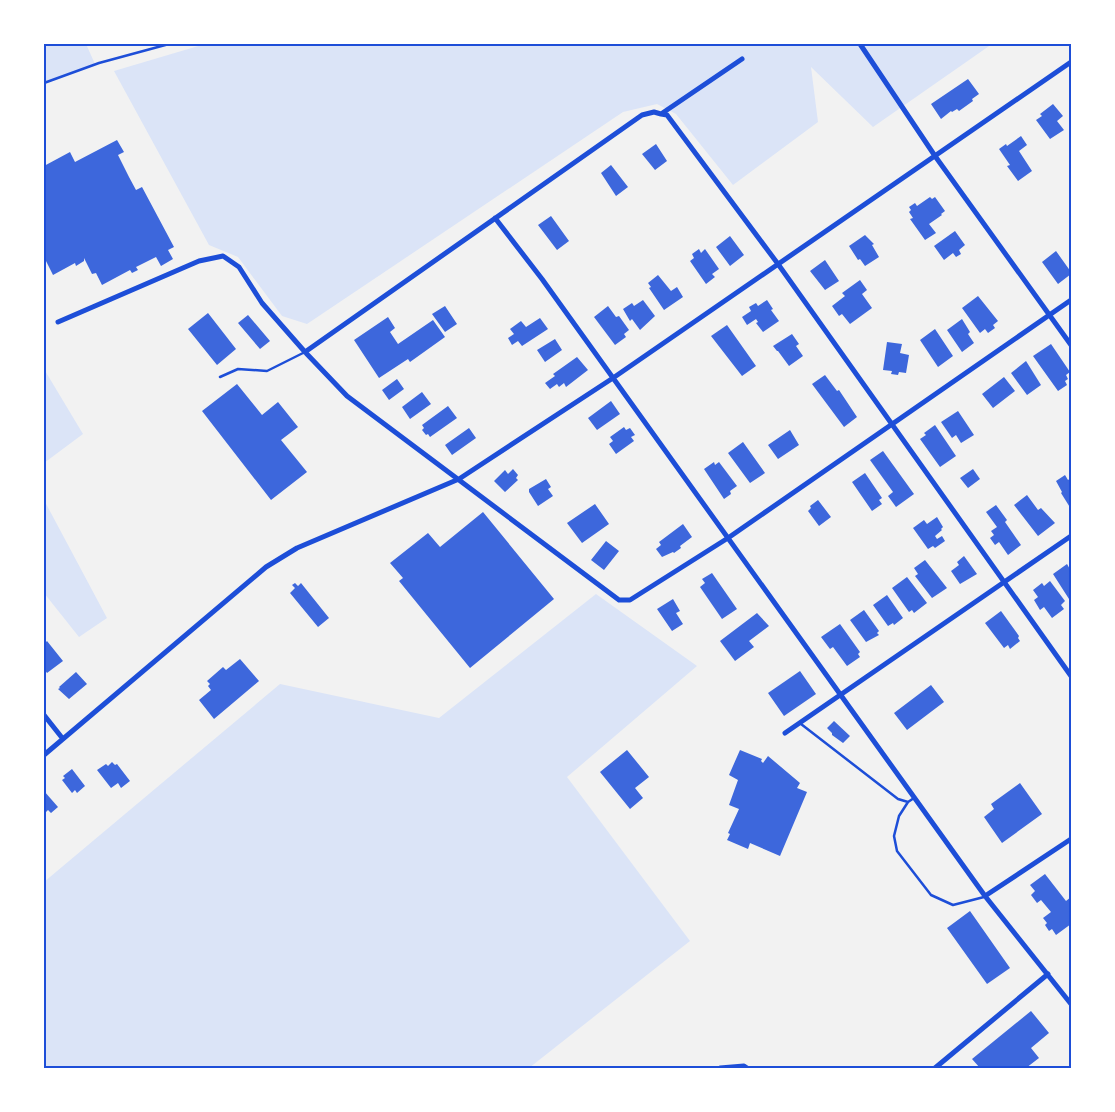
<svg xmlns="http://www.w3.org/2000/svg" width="1115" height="1112" viewBox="0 0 1115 1112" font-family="Barlow,sans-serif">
  <rect width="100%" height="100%" fill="#f2f2f2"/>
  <path fill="#dbe4f7" d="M53,44h33l9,20 -51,18v-35z
    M205,44h787l-119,83 -62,-60 7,55 -85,63 -57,-71 -19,-10 -34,8 -316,212 -25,-8 -44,-59 -29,-12 -95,-174z
    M44,369l39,65 -39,29z
    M44,500l63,118 -28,19 -35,-44z
    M596,594l101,72 -130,111 123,164 -161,127h-485v-186l236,-198 159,34z"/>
  <path fill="#3d67dc" d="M968,79l11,15 -7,5 1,2 -14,10 -2,-2 -5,3 -1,-1 -10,8 -10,-15z
    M1053,104l10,12 -6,5 7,9 -14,9 -14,-19 6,-4 -2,-2z
    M1021,136l6,9 -8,6 13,20 -14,10 -11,-15 3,-1 -11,-16 7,-5 1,2z
    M117,140l7,12 -6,3 11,22 7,13 6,-3 32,60 -6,3 5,9 -12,7 -5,-9 -20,10 2,3 -6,3 -2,-3 -28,15 -6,-12 -4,1 -8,-16v3l-8,5 -1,-3 -22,12 -9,-18v-91l26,-14 5,10z
    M656,144l11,17 -12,9 -13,-16z
    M611,165l17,22 -12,9 -15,-23z
    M930,197l2,2 3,-2 10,14 -4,3 1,1 -13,9 7,9 -11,7 -15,-21 3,-1 -4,-6 2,-2 -2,-3 6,-4 2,3z
    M551,216l18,25 -12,9 -19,-25z
    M955,231l10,14 -6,5 2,4 -5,3 -3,-4 -9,7 -10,-14z
    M865,235l9,9 -2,1 7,12 -14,9 -5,-7 -2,1 -9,-14z
    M730,236l14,19 -14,11 -14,-19z
    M699,249l2,4 4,-4 14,20 -7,5 3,3 -9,7 -16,-23 4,-3 -2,-4z
    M1056,251l15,21v2l-13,10 -16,-22z
    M825,260l14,21 -14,9 -15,-19z
    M658,275l13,16 6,-4 6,10 -19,13 -15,-22 2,-1 -3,-4z
    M860,280l7,10 -5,4 10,14 -22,16 -8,-10 -3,2 -7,-10 13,-10 -3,-3z
    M978,296l20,25 -5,4 2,3 -7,5 -3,-4 -5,4 -18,-25z
    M643,300l12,16 -15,14 -8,-11 -2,2 -7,-12 9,-6 2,3z
    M767,300l6,9 -2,1 8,11 -16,11 -7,-9 2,-1 -2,-3 -9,6 -5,-8 9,-6 -2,-4 7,-4 2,3z
    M445,306l12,18 -12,8 -13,-18z
    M608,306l8,11 3,-1 10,14 -5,4 2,3 -11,8 -21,-28z
    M208,313l28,36 -19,16 -29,-36z
    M248,315l22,26 -10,8 -22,-26z
    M388,317l7,11 -5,4 8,12 35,-24 12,17 -35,25 -2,-3 -29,19 -25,-38z
    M540,318l8,11 -26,17 -4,-5 -6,4 -4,-7 6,-4 -4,-5 11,-8 5,6z
    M962,319l8,13 -2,2 6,9 -12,9 -15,-22z
    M727,325l29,41 -14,10 -31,-40z
    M935,329l18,27 -15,11 -18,-27z
    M792,334l7,10 -3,2 7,10 -14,10 -11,-15h-1l-4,-5z
    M555,339l7,11 -17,12 -8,-12z
    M887,342l15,2 -2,9 9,2 -3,18 -7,-1 -1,3 -7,-1 1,-3 -9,-1z
    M1051,344l19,28 -4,3 2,4 -3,2 2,4 -9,6 -25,-35z
    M577,357l11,13 -22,17 -2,-4 -5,4 -2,-3 -7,5 -5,-6 10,-7 -2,-2z
    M1026,361l15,24 -14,10 -16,-22z
    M825,375l12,16 2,-1 18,27 -13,10 -32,-43z
    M1004,377l11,14 -22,17 -11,-14z
    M397,379l7,10 -15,11 -7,-10z
    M237,384l25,31 16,-13 20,25 -17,13 26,32 -36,28 -69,-89z
    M422,392l9,12 -21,15 -8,-12z
    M611,401l9,13 -23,16 -9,-12z
    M448,406l9,12 -27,19 -2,-3 -2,1 -4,-5 2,-2 -2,-3z
    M958,411l16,24 -13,8 -5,-8 -4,3 -11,-16z
    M935,425l21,31 -16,11 -20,-28 6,-4 -2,-2z
    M624,427l2,3 4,-2 5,7 -4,2 3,4 -18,13 -7,-10 4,-3 -3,-4z
    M469,428l7,10 -24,17 -7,-10z
    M790,430l9,15 -21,14 -10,-14z
    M743,442l22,31 -15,10 -22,-30z
    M883,451l31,43 -18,13 -8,-11 5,-4 -23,-32z
    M714,462l1,3 4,-3 18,24 -7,5 1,3 -7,5 -20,-30z
    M513,469l5,6 -2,3 2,2 -13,12 -11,-11 11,-11 3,4z
    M973,469l7,10 -12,9 -8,-10z
    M865,473l17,25 -3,2 3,4 -10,7 -20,-29z
    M1065,475l3,5 3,-2v31l-10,-16 1,-1 -6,-11z
    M546,479l5,8 -3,2 5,7 -15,10 -9,-14v-3z
    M1027,495l11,15 3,-2 14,15 -17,13 -24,-31z
    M818,500l13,17 -12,9 -11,-15 3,-3 -1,-2z
    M595,504l14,20 -27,19 -15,-20z
    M996,505l11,15 -2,2 16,23 -13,10 -9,-13 -4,3 -5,-7 4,-3 -3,-4 6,-4 -11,-15z
    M483,512l71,87 -84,69 -71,-87 4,-3 -13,-15 38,-30 12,14z
    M937,517l6,10 -2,2 1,1 -7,6 2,3 5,-3 3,5 -10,7 -2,-2 -5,3 -15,-21 11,-8 3,4z
    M683,524l9,13 -12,9 1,2 -7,5 -1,-1 -11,5 -6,-8 5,-4 -2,-3z
    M606,541l13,10 -15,19 -13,-10z
    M964,556l13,18 -17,10 -9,-13 8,-6 -2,-3z
    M925,560l22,28 -15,10 -17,-22 3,-2 -4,-6z
    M1067,564l4,7v27l-2,1 -16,-25z
    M712,573l25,36 -15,10 -22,-32 5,-4 -3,-4z
    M907,577l20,26 -13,10 -2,-3 -3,2 -17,-24z
    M1050,581l15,20 -4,4 3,4 -12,9 -8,-11 -4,3 -6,-10 4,-3 -5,-7 9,-7 2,3z
    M295,583l3,3 3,-3 28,35 -11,9 -28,-34 5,-5 -3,-3z
    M887,595l16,23 -9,7 -1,-2 -5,3 -15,-21z
    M673,599l7,12 -4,2 7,11 -11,7 -15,-22z
    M864,610l15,21 -2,2 2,2 -13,7 -16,-22z
    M1001,611l18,25 -1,2 2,3 -10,8 -2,-4 -4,3 -19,-25z
    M757,613l12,13 -20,15 5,6 -19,14 -15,-20z
    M840,624l20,28 -2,2 2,3 -13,9 -14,-19 -3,2 -9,-12z
    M47,641l16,20 -16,12 -3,-4v-25z
    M240,659l19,22 -45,38 -15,-19 12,-10 -3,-4 2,-2 -3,-3 16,-14 3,3z
    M800,671l16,23 -32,22 -16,-23z
    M76,672l11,12 -18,15 -11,-10 2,-1 -1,-1z
    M931,685l13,17 -37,28 -13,-17z
    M834,721l16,15 -7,7 -11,-8v-2l-5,-5z
    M627,750l22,27 -14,11 8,10 -13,11 -30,-37z
    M740,750l22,9 -1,2 2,2 5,-7 32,27 -3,5 10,4 -27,64 -30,-13 -2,6 -21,-9 3,-6 -2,-1 11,-24 -10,-4 9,-25 -9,-5z
    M112,762l3,3 2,-1 13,17 -9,7 -3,-5 -7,5 -14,-18 9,-6 2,2z
    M72,769l13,17 -8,7 -2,-3 -3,3 -10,-13 3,-2 -2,-2z
    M1020,783l22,31 -40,29 -18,-26 10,-8 -3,-5z
    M44,791l14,16 -7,6 -3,-3 -4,4z
    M1045,874l21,27 5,-4v27l-15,11 -4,-6 -3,2 -4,-6 2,-2 -4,-5 8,-6 -10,-12 -4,3 -6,-8 4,-4 -5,-6z
    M970,911l40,57 -23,16 -40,-56z
    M1031,1011l18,22 -18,15 8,10 -13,10h-46l-8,-9z"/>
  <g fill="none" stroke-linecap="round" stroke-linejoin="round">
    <path stroke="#1d4ed8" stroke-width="2.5" d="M44,83l55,-20 70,-19"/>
    <path stroke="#1d4ed8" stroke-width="2.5" d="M220,377l18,-8 29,2 38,-19
      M801,724l97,75 10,3
      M914,798l-6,4 -9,14 -5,20 3,15 34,44 22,10 31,-8"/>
    <path stroke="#1d4ed8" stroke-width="5" d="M860,44l75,112 136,189
      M661,114l6,1 111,149 293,412
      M495,218l47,61 443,617 86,108
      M58,322l141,-61 24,-5 16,11 23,36 43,49 42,44 272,204h11l98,-62 343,-238
      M305,352l337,-237 12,-3 7,2 81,-55
      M44,715l19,24
      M785,733l286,-197
      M44,755l222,-188 31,-19 162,-69 154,-101 458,-316
      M985,896l86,-57
      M720,1068l24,-2 3,2
      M935,1068l113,-94"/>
  </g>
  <rect width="1115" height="1112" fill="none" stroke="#ffffff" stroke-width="90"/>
  <rect x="45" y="45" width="1025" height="1022" fill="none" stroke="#1d4ed8" stroke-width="2"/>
</svg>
